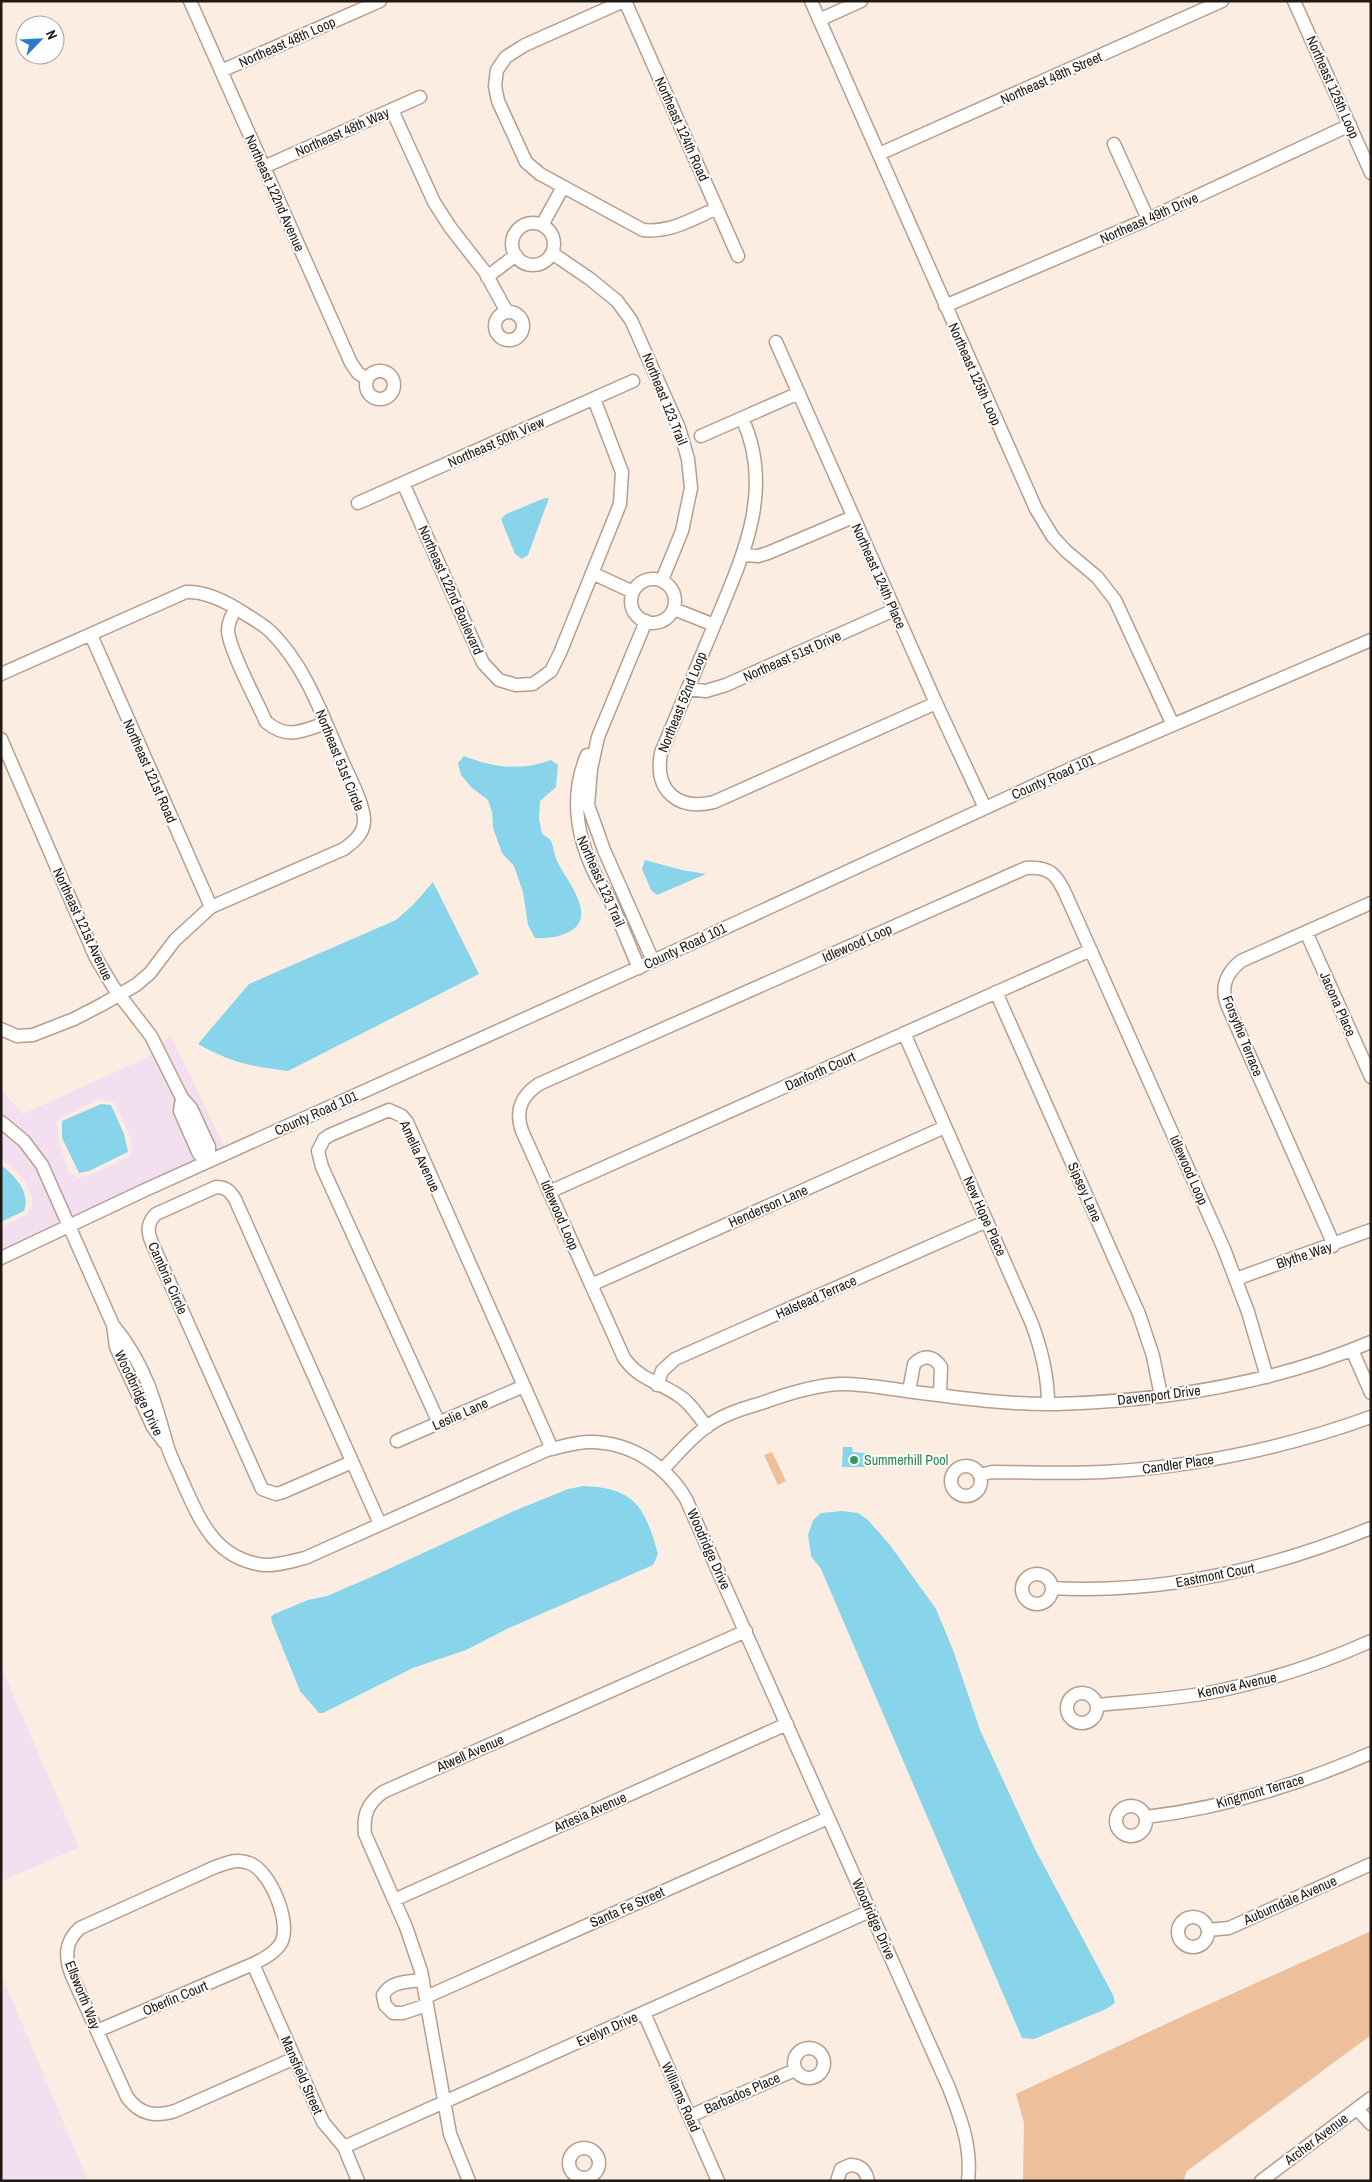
<svg xmlns="http://www.w3.org/2000/svg" width="1372" height="2182" viewBox="0 0 1372 2182" font-family="'Archivo Narrow',sans-serif">
  <rect width="100%" height="100%" fill="#fcede2"/>
  <path fill="#f3dfef" fill-rule="evenodd" d="M171,1036l54,112 -152,72 -72,-103v-27l22,24 123,-56zM99,1099l16,4 13,29 5,19 -3,5 -40,19 -13,3 -9,-7 -10,-33 -1,-18z
    M1,1129l19,15 17,24 26,57 -62,27v-25l25,-12 6,-9v-9l-6,-14 -10,-12 -15,-12z
    M1,1667l78,180 -78,35z
    M1,1973l87,208h-87z"/>
  <path fill="#edbf9a" d="M772,1452l14,29 -8,4 -14,-30z
    M1371,1931v104l-184,136 -4,10h-160l1,-58 -8,-29 167,-78z"/>
  <path fill="#88d4eb" d="M545,498h4l-21,57 -6,4 -7,-5 -14,-35 5,-5z
    M464,756c30,12 57,15 87,4l7,5 -2,22 -16,14 -1,18 3,15 8,5c4,7 4,16 7,22 9,19 42,56 12,71 -11,5 -21,7 -34,6l-7,-13 -5,-33 -9,-26 -12,-13 -9,-25 -1,-16 -4,-12 -16,-12 -11,-13 -3,-12z
    M645,860l37,10 24,4 -49,21 -6,-5 -9,-21z
    M433,882l46,92 -191,97c-36,-4 -58,-9 -90,-27l51,-60 147,-64 17,-15z
    M101,1104l10,1 13,29 4,18 -39,19 -10,2 -17,-35v-17z
    M1,1165c14,11 30,27 23,46l-23,11z
    M843,1447h9l1,5 13,1 -1,14h-23z
    M584,1486c52,2 61,22 74,68l-5,11 -144,63 -43,22 -53,18 -90,45h-4l-19,-22 -28,-69 -1,-5 3,-3 34,-14 19,-4 42,-18 145,-67 54,-22z
    M842,1511l16,2 10,7 22,25 46,64 17,41 27,80 55,119 78,146 2,8 -9,6 -72,30 -12,-1 -201,-469 -10,-13 -3,-21 5,-15 8,-7z"/>
  <g fill="none" stroke-linecap="round" stroke-linejoin="round">
    <g stroke="#b59e8d" stroke-width="15">
      <path id="minor" d="M190,1l161,362 7,10 9,6
        M624,1l-99,44 -19,12 -9,13 -2,16 3,15 28,61 14,12 103,56c27,3 50,-11 74,-22
        M625,1l113,255
        M811,1l225,508 17,28 13,14 31,26 18,23 58,125
        M1294,1l77,172
        M819,20l42,-19
        M221,71l159,-70
        M392,110l42,92 16,25 35,45 22,40
        M1114,144l34,75
        M879,154l343,-153
        M264,167l156,-70
        M512 244a21 21 0 1 1 42 0a21 21 0 1 1-42 0Z
        M542,225l21,-38
        M552,253l38,26 27,22 14,19 48,108 9,31 3,29 -9,43 -20,49
        M487,277l29,-22
        M945,306l203,-87 202,-94
        M495 326a14 14 0 1 1 28 0a14 14 0 1 1-28 0Z
        M776,342l160,361 49,105
        M366 385a14 14 0 1 1 28 0a14 14 0 1 1-28 0Z
        M742,418c35,75 -3,146 -31,215 -17,40 -33,80 -50,120 -7,38 17,58 53,49l222,-99
        M701,436l98,-43
        M403,483l80,180 16,17 17,5 17,-1 18,-13 9,-18 60,-149 2,-32 -28,-73
        M358,503l275,-122
        M744,555l14,1 10,-3 85,-36
        M592,573l41,19
        M631 601a22 22 0 1 1 44 0a22 22 0 1 1-44 0Z
        M236,608c-4,7 -8,14 -8,22 0,18 30,73 38,92 22,18 36,9 60,1
        M674,609l40,16
        M646,621l-48,116 -7,32 -3,36 16,45 49,111
        M91,635l120,272
        M1,674l185,-82c19,-1 37,8 53,18 10,7 23,13 32,22 35,35 50,81 70,126 7,17 24,47 23,64 -1,13 -11,20 -20,27l-133,58 -36,33 -25,33 -14,12 -33,19 -29,15 -41,16 -16,1 -16,-7
        M687,689l19,2 20,-6 168,-75
        M1,739l95,219 18,30 37,48 31,62 9,10 18,39v14
        M587,755c-17,40 -11,80 8,119 4,9 11,17 15,26 10,22 19,45 29,68
        M1306,932l65,145
        M996,992l143,322 14,42 8,40
        M904,1033l128,291c10,27 16,51 16,80
        M182,1098l-2,13 19,43 10,7
        M1,1122l23,19 18,24 71,160c15,18 26,37 35,59 8,20 13,40 19,61 4,13 11,26 16,38 18,40 33,76 81,82 13,1 28,-4 41,-7l242,-108c14,-3 29,-8 43,-8 40,0 76,23 96,57l263,589c12,31 23,59 19,93
        M549,1192l542,-242
        M1333,1246l-3,-10 -102,-229c-8,-19 -3,-33 13,-46l130,-58
        M1,1258l144,-68 508,-229 417,-192 301,-129
        M1236,1279l135,-49
        M591,1285l354,-158
        M113,1325l3,22 37,80 11,15
        M1352,1350l19,43
        M657,1385l5,-14 13,-12 312,-138
        M909,1391l5,-27c10,-10 20,-8 27,3l-1,28
        M439,1423l-117,-256 -4,-16 6,-12 6,-4 59,-25 13,6 5,6 145,327
        M707,1427c-9,-11 -17,-25 -29,-32 -21,-14 -38,-15 -54,-37l-102,-227c-7,-20 -1,-35 17,-47l487,-216c24,-2 31,7 40,27l158,354 24,63 19,65
        M397,1441l127,-55
        M352,1462l-69,30 -7,2 -14,-5 -110,-246c-5,-12 -5,-20 4,-29l60,-27c10,0 14,4 19,12l145,325
        M951 1481a15 15 0 1 1 30 0a15 15 0 1 1-30 0Z
        M663,1469c15,-15 29,-33 46,-44 15,-11 35,-17 53,-22 24,-9 50,-17 77,-19 24,-1 50,5 75,8 47,6 95,13 143,12 107,-3 215,-20 314,-62
        M980,1475l12,-3c37,0 74,2 111,0 92,-5 182,-24 268,-55
        M1022 1589a15 15 0 1 1 30 0a15 15 0 1 1-30 0Z
        M1052,1588c111,6 217,-18 319,-60
        M1067 1708a15 15 0 1 1 30 0a15 15 0 1 1-30 0Z
        M1097,1705c40,-4 82,-6 121,-14 53,-11 104,-28 153,-50
        M1116 1821a15 15 0 1 1 30 0a15 15 0 1 1-30 0Z
        M1146,1817c77,-9 154,-33 225,-64
        M394,1900l393,-176
        M1178 1932a15 15 0 1 1 30 0a15 15 0 1 1-30 0Z
        M1208,1930l21,-2 142,-64
        M253,1964l70,158 21,25 14,34
        M423,1980c-16,2 -32,1 -40,15l2,10 8,8h10l24,-8
        M426,1997l402,-179
        M644,2013l74,168
        M97,2031l156,-67c10,-5 22,-11 28,-21 11,-20 -11,-73 -32,-80 -12,-5 -22,0 -34,4l-135,61c-16,14 -15,30 -8,48l55,121c13,18 28,20 48,14l120,-53
        M794 2063a15 15 0 1 1 30 0a15 15 0 1 1-30 0Z
        M1357,2109l14,15
        M690,2116l105,-46
        M344,2147l526,-236
        M569 2163a15 15 0 1 1 30 0a15 15 0 1 1-30 0Z
        M469,2181l-19,-47 -29,-163 -15,-44 -41,-93c-2,-19 2,-30 18,-42l363,-161
        M837,2181l4,-12 9,-4c11,0 16,6 18,16
        M1261,2181l110,-83"/>
    </g>
    <use href="#minor" stroke="#fff" stroke-width="12"/>
  </g>
  <circle fill="#2e9e5b" stroke="#fdfefd" stroke-width="2" cx="854" cy="1460" r="5"/>
  <g text-anchor="middle" dominant-baseline="central" stroke-width="4" stroke-linejoin="round" paint-order="stroke">
    <g font-size="14" fill="#211812" stroke="#fdfefd">
      <text transform="translate(287 42) rotate(-24)">Northeast 48th Loop</text>
      <text transform="translate(1051 78) rotate(-24)">Northeast 48th Street</text>
      <text transform="translate(1333 87) rotate(66)">Northeast 125th Loop</text>
      <text transform="translate(682 129) rotate(66)">Northeast 124th Road</text>
      <text transform="translate(342 132) rotate(-24)">Northeast 48th Way</text>
      <text transform="translate(275 193) rotate(66)">Northeast 122nd Avenue</text>
      <text transform="translate(1149 218) rotate(-24)">Northeast 49th Drive</text>
      <text transform="translate(975 374) rotate(66)">Northeast 125th Loop</text>
      <text transform="translate(665 399) rotate(68)">Northeast 123 Trail</text>
      <text transform="translate(496 442) rotate(-24)">Northeast 50th View</text>
      <text transform="translate(879 576) rotate(66)">Northeast 124th Place</text>
      <text transform="translate(451 590) rotate(66)">Northeast 122nd Boulevard</text>
      <text transform="translate(792 656) rotate(-24)">Northeast 51st Drive</text>
      <text transform="translate(682 702) rotate(-68)">Northeast 52nd Loop</text>
      <text transform="translate(340 760) rotate(68)">Northeast 51st Circle</text>
      <text transform="translate(150 771) rotate(66)">Northeast 121st Road</text>
      <text transform="translate(1053 777) rotate(-24)">County Road 101</text>
      <text transform="translate(601 881) rotate(66)">Northeast 123 Trail</text>
      <text transform="translate(83 924) rotate(65)">Northeast 121st Avenue</text>
      <text transform="translate(857 943) rotate(-24)">Idlewood Loop</text>
      <text transform="translate(685 946) rotate(-25)">County Road 101</text>
      <text transform="translate(1338 1004) rotate(66)">Jacona Place</text>
      <text transform="translate(1243 1036) rotate(68)">Forsythe Terrace</text>
      <text transform="translate(820 1071) rotate(-24)">Danforth Court</text>
      <text transform="translate(316 1113) rotate(-24)">County Road 101</text>
      <text transform="translate(420 1156) rotate(65)">Amelia Avenue</text>
      <text transform="translate(1189 1170) rotate(66)">Idlewood Loop</text>
      <text transform="translate(1085 1192) rotate(66)">Sipsey Lane</text>
      <text transform="translate(768 1206) rotate(-24)">Henderson Lane</text>
      <text transform="translate(560 1215) rotate(66)">Idlewood Loop</text>
      <text transform="translate(985 1216) rotate(66)">New Hope Place</text>
      <text transform="translate(1304 1255) rotate(-18)">Blythe Way</text>
      <text transform="translate(168 1278) rotate(66)">Cambria Circle</text>
      <text transform="translate(816 1297) rotate(-24)">Halstead Terrace</text>
      <text transform="translate(139 1393) rotate(64)">Woodbridge Drive</text>
      <text transform="translate(1159 1395) rotate(-7)">Davenport Drive</text>
      <text transform="translate(460 1414) rotate(-24)">Leslie Lane</text>
      <text transform="translate(1178 1464) rotate(-8)">Candler Place</text>
      <text transform="translate(709 1549) rotate(66)">Woodridge Drive</text>
      <text transform="translate(1215 1575) rotate(-11)">Eastmont Court</text>
      <text transform="translate(1237 1685) rotate(-12)">Kenova Avenue</text>
      <text transform="translate(470 1753) rotate(-24)">Atwell Avenue</text>
      <text transform="translate(1260 1791) rotate(-16)">Kingmont Terrace</text>
      <text transform="translate(590 1812) rotate(-24)">Artesia Avenue</text>
      <text transform="translate(1290 1900) rotate(-24)">Auburndale Avenue</text>
      <text transform="translate(627 1907) rotate(-24)">Santa Fe Street</text>
      <text transform="translate(874 1919) rotate(66)">Woodridge Drive</text>
      <text transform="translate(83 1995) rotate(68)">Ellsworth Way</text>
      <text transform="translate(175 1998) rotate(-23)">Oberlin Court</text>
      <text transform="translate(607 2029) rotate(-24)">Evelyn Drive</text>
      <text transform="translate(302 2075) rotate(66)">Mansfield Street</text>
      <text transform="translate(742 2093) rotate(-24)">Barbados Place</text>
      <text transform="translate(681 2097) rotate(66)">Williams Road</text>
      <text transform="translate(1316 2139) rotate(-37)">Archer Avenue</text>
    </g>
    <g font-size="14" fill="#27864d" stroke="#fdfefd" text-anchor="start">
      <text x="864" y="1460">Summerhill Pool</text>
    </g>
  </g>
  <rect width="1372" height="2182" fill="none" stroke="#211812" stroke-width="5"/>
  <g transform="translate(40 40) rotate(66)"><circle r="24" fill="#fdfefd" stroke="#a5a29f"/>
  <path d="M0-4L9 19L0 12L-9 19Z" fill="#2e7aca"/>
  <text y="-8" font-size="14" font-weight="bold" text-anchor="middle" fill="#211812">N</text>
  </g>
</svg>
